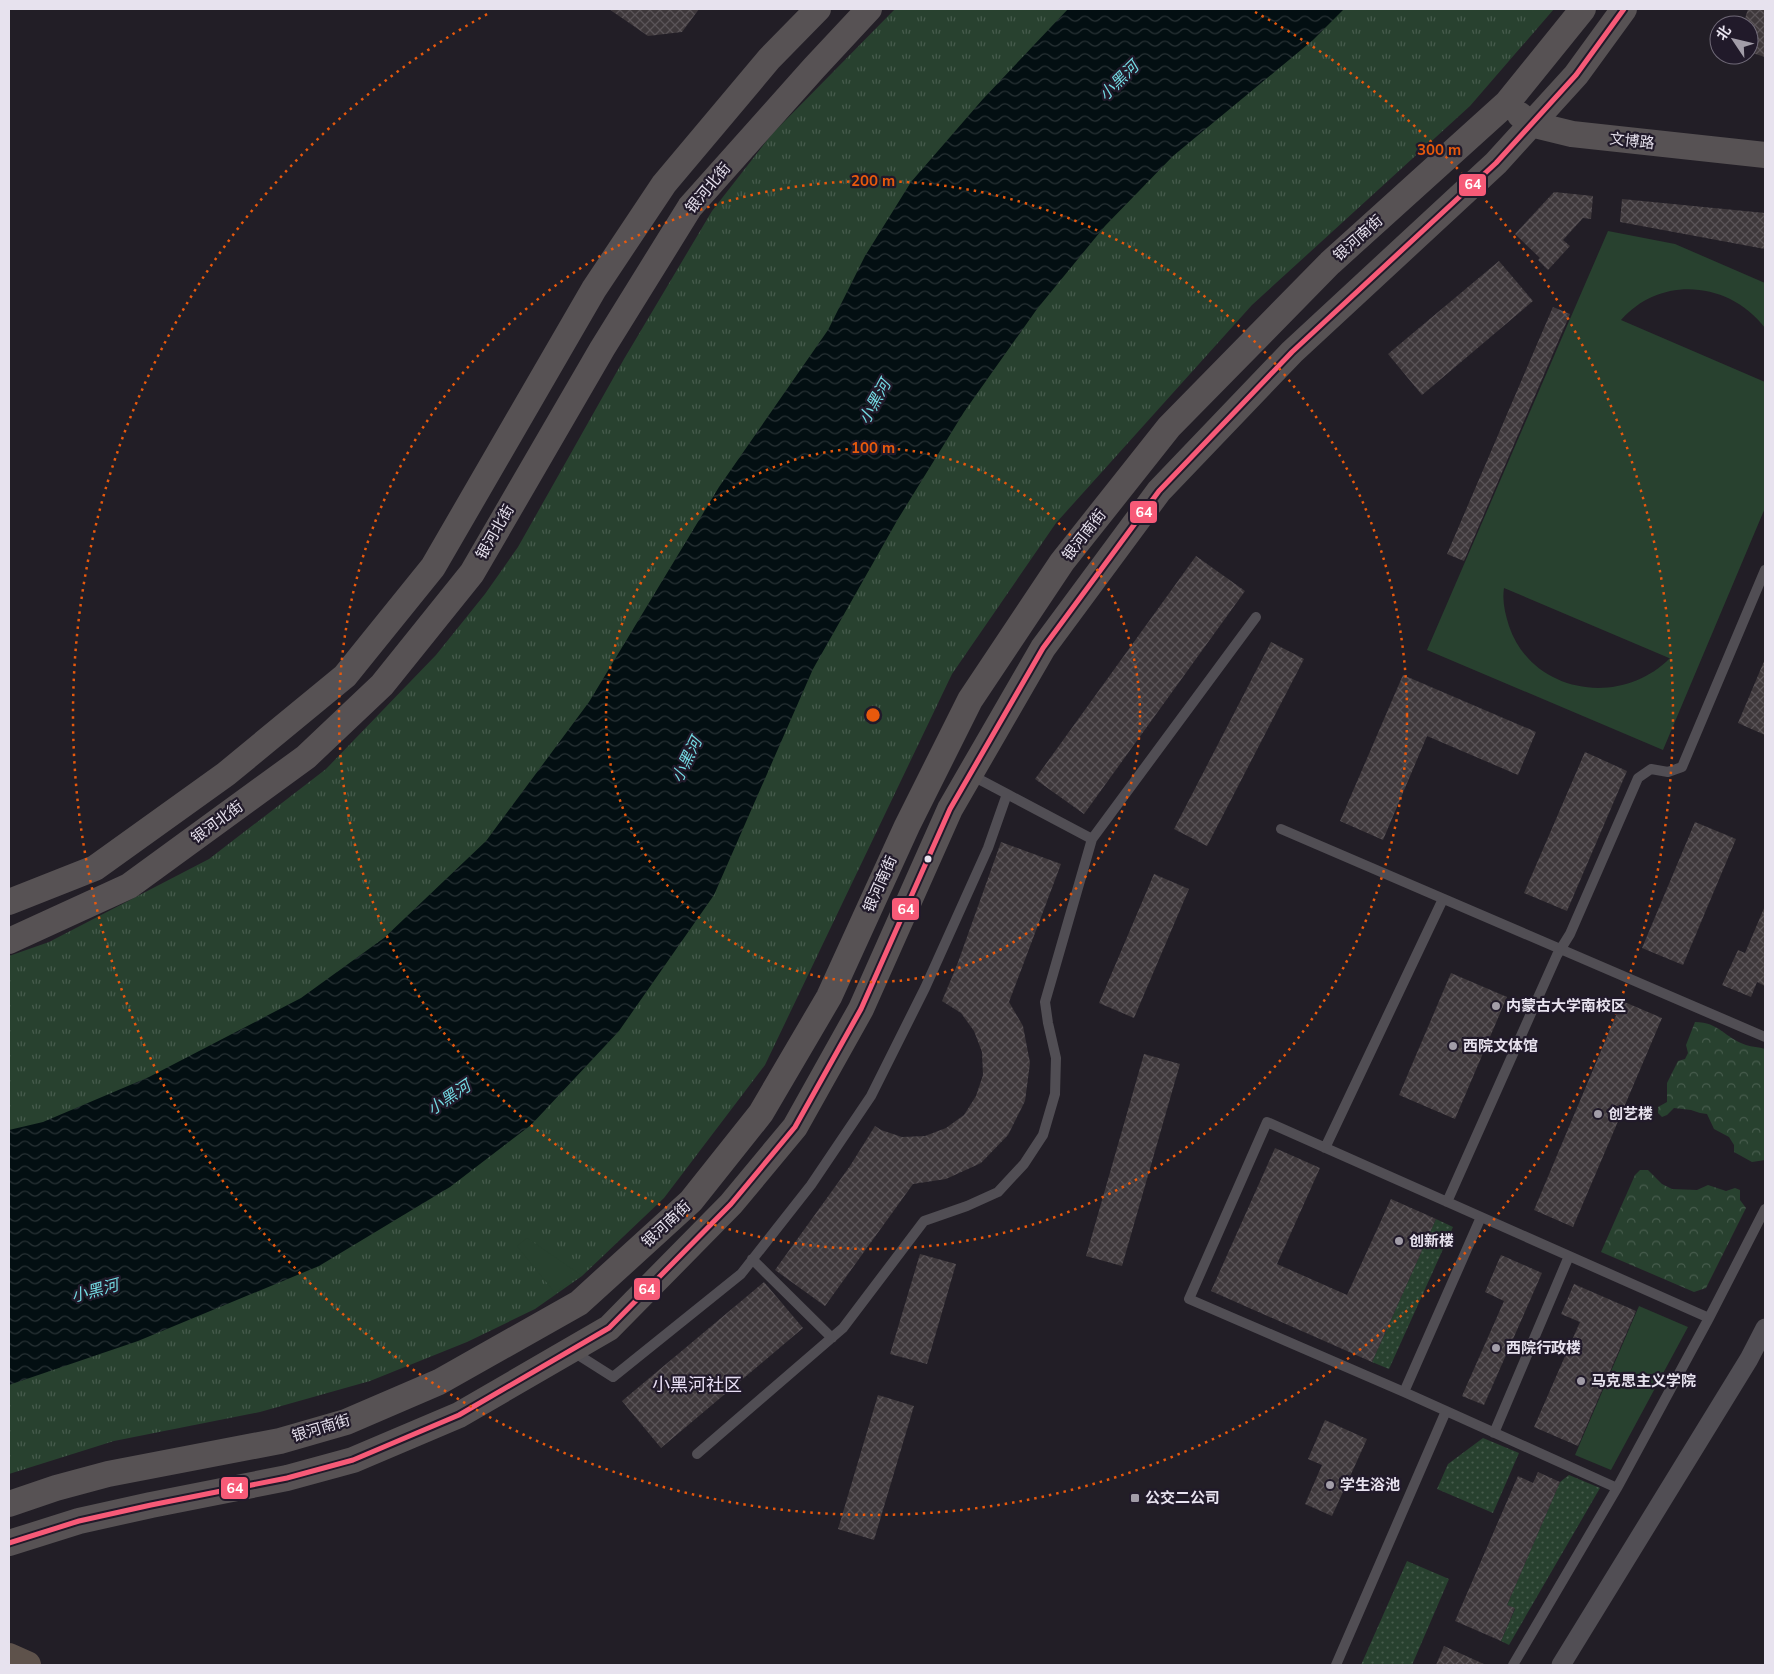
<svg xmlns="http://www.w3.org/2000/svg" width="1774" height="1674" viewBox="0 0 1774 1674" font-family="'Nunito Sans','Noto Sans SC',sans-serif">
  <defs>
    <pattern id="grass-dots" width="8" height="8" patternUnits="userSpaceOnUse" patternTransform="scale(1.25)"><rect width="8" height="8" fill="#28412f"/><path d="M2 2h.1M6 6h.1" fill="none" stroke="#475c4d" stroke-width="1.8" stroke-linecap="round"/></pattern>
    <pattern id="forest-crowns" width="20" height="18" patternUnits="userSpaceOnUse" patternTransform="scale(1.25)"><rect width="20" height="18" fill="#28412f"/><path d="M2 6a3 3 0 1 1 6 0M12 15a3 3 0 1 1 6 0" fill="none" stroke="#475c4d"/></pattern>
    <pattern id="park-tufts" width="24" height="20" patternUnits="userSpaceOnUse" patternTransform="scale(1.25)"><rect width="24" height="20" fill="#28412f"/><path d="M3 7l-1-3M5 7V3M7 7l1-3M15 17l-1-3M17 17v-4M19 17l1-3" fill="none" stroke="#475c4d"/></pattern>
    <pattern id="water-waves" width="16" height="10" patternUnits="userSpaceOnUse" patternTransform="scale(1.25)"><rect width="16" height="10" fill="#030f12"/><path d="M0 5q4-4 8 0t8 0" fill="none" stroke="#283235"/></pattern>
    <pattern id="building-cross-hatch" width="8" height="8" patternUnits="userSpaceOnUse" patternTransform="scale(1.25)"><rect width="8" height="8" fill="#3e383b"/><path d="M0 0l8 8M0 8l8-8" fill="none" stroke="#5a5458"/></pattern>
  </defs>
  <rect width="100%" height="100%" fill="#221e26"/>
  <path fill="url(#grass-dots)" d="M1436,1219l17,8 -64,142 -17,-7z
    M1483,1438l36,15 -26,60 -56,-24 11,-25z
    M1569,1475l31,13 -91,157 -8,-4 14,-32 -8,-4 53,-123z
    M1407,1561l42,18 -37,86h-51z"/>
  <path fill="url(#forest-crowns)" d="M1695,1022c24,0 30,16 51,23 6,2 13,2 19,4v111l-13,2 -18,-10v-7l-5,-8 -15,-8 -7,-15 -7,-1 -9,-3 -17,-2 -7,7 -5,2 -4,-4v-6l9,-5v-19l11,-22 7,-2 3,-6 -2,-8z
    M1640,1170h8l14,14 10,5 25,1 11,-5 18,6 9,-3 5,2v10l6,8 -40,80 -12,4 -93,-40 34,-77z"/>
  <path fill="url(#park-tufts)" d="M895,9h659l-84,97 -218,199 -196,218 -104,151 -187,391 -101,133 -82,78 -47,33 -68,33 -97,39 -110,31 -146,29 -105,33v-518l40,-14 160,-83 117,-90 110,-114 49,-61 33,-47 106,-188 88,-148 60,-77z"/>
  <path fill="#28412f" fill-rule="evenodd" d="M1608,231l67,13 90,39v45c-36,-47 -104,-53 -144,-8l144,62v126l-102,242 -236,-100zM1504,588l165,70h1c-49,50 -138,36 -161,-32 -4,-13 -7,-25 -5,-38z
    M527,1238l54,37 -26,18 -38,-47z
    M1639,1306l49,21 -77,143 -36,-15z"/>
  <path fill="url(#water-waves)" d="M1068,9h276l-31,31 -140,116 -68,70 -68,83 -73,103 -66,107 -85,150 -99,226 -95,136 -88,94 -81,62 -131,79 -181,75 -129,44v-255l34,-8 106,-45 152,-79 83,-60 102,-97 103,-139 130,-215 109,-157 37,-74 46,-74 72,-83z"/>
  <path fill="url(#building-cross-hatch)" d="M609,9h90l-17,23 -34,4z
    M1748,9h17v48l-16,-5v-27h-6z
    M1554,192l39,4 -2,23 -8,-1 -20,22 7,6 -22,24 -10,-10 2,-2 -25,-24z
    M1622,199l143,14v36l-145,-27z
    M1499,261l34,40 -111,94 -34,-41z
    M1553,307l17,7 -106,247 -17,-7z
    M1196,556l49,35 -161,223 -49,-35z
    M1271,642l33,17 -97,187 -33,-17z
    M1765,659v76l-27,-12z
    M1403,675l133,57 -18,43 -91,-39 -44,104 -43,-19z
    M1585,752l42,19 -60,140 -43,-18z
    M1695,822l41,17 -53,126 -41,-17z
    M1001,842l60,22 -52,138 14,24 7,37 -5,38 -17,34 -27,28 -35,16 -33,5 -88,122 -50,-36 75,-104 25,-40 6,4 21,7 23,-1 21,-8 18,-13 12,-19 7,-21 -1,-23 -8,-21 -13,-18 -19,-12 15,-36z
    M1154,874l35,15 -55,129 -35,-15z
    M1765,906v80l-8,-4 -6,15 -29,-12 16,-35 7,3z
    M1451,973l56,24 -52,122 -56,-24z
    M1622,1001l40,17 -89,209 -39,-17z
    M1144,1054l36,10 -58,202 -36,-10z
    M1275,1148l45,20 -43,96 70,31 44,-96 45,20 -64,143 -161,-71z
    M920,1254l36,10 -29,100 -37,-10z
    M1501,1255l41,18 -58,132 -22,-9 42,-95 -19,-9z
    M764,1282l39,46 -142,120 -39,-47z
    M1574,1284l62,27 -58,135 -44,-19 46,-105 -19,-8z
    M878,1395l36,11 -40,134 -36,-11z
    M1325,1420l42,19 -35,77 -27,-12 17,-39 -14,-6z
    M1538,1472l22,10 -53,123 8,3 -14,33 -46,-20 63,-145 15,7z
    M1444,1646l42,19h-50z"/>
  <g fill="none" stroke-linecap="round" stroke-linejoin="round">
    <path stroke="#514e54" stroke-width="10" d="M1281,829l484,208
      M1092,839l164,-222
      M1325,1148l118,-249
      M1447,1202l110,-247 13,-21 68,-156 13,-9 17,3 14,-5 83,-197
      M752,1259l80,79
      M572,1351l41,26 128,-103 70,-89 60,-89 54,-108 63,-140 19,-54 -36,-19
      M1404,1392l77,-175
      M1494,1433l75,-177
      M697,1454l146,-126 81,-107 43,-15 31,-14 26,-28 19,-29 12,-41 1,-36 -8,-35 -3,-21 47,-163 -85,-45
      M1617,1488l-213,-96 -215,-93 78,-177 442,196
      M1336,1665l110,-254
      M1513,1665l104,-177 92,-170 56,-109"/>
    <path stroke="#514e54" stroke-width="19" d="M1561,1665l188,-306 16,-31"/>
    <path stroke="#575254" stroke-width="26" d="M1520,115l11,9 41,10 193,21
      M9,902l86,-34 131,-94 119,-98 88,-109 161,-278 70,-105 105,-125 49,-50
      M9,941l120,-55 177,-129 76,-72 90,-112 130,-224 88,-142 124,-139 55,-59
      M9,1504l47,-16 52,-14 172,-33 66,-19 93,-40 140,-79 112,-102 70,-88 68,-116 78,-171 63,-126 92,-138 107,-135 161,-164 177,-160 76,-94
      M9,1543l70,-22 72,-16 136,-27 66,-18 106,-45 150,-87 122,-124 64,-77 66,-118 89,-200 93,-161 116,-157 133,-139 204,-189 80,-88 48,-66"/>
    <path stroke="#5e524b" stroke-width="28" d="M9,1657l18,8"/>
    <g stroke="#211a2a" stroke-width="9">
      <path id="bus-1" d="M9,1543l70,-22 72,-16 136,-27 66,-18 106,-45 150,-87 122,-124 64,-77 66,-118 89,-200 93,-161 116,-157 133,-139 204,-189 80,-88 48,-66"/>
    </g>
    <use href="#bus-1" stroke="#f75a77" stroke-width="5"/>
  </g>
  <g fill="none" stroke="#e8590c" stroke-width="2.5" stroke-dasharray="2.5 5">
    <circle cx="873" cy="715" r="267"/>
    <circle cx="873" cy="715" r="534"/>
    <path d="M1255 12A800 800 0 1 1 491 12"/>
  </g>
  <circle fill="#e7e2ee" stroke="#211a2a" stroke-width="2" cx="928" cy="859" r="4.5"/>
  <g fill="#a29da8" stroke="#211a2a" stroke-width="2">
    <circle cx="1496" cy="1006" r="5"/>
    <circle cx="1453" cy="1046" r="5"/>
    <circle cx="1598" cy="1114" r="5"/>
    <circle cx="1399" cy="1241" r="5"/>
    <circle cx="1496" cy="1348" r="5"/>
    <circle cx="1581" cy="1381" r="5"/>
    <circle cx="1330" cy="1485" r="5"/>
    <rect x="1130" y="1493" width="10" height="10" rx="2.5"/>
  </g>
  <g text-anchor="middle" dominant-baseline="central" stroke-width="4.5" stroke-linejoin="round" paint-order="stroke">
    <g font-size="15" fill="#e7e2ee" stroke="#211a2a">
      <text transform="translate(1632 141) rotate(6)">文博路</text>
      <text transform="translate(708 188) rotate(-50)">银河北街</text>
      <text transform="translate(1358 238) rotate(-42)">银河南街</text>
      <text transform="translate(495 532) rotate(-60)">银河北街</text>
      <text transform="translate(1084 535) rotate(-52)">银河南街</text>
      <text transform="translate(217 822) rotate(-36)">银河北街</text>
      <text transform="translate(880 884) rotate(-66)">银河南街</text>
      <text transform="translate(666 1224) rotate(-43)">银河南街</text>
      <text transform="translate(321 1428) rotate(-17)">银河南街</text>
    </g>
    <g font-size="15" font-weight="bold" fill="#e7e2ee" stroke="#211a2a" text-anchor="start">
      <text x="1506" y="1006">内蒙古大学南校区</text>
      <text x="1463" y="1046">西院文体馆</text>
      <text x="1608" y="1114">创艺楼</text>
      <text x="1409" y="1241">创新楼</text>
      <text x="1506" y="1348">西院行政楼</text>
      <text x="1591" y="1381">马克思主义学院</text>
      <text x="1340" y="1485">学生浴池</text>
      <text x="1145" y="1498">公交二公司</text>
    </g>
    <g font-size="16" font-style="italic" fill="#74dce4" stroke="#211a2a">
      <text transform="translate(1119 81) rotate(-45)">小黑河</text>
      <text transform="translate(875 402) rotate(-61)">小黑河</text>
      <text transform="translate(687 760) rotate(-64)">小黑河</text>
      <text transform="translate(449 1098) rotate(-34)">小黑河</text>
      <text transform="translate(95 1291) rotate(-15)">小黑河</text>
    </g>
    <g font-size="18" fill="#e8dff5" stroke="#211a2a">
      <text x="697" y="1385">小黑河社区</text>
    </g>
  </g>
  <circle cx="873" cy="715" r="8" fill="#e8590c" stroke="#211a2a" stroke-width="2.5"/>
  <g font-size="15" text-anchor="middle" font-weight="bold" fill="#e8590c" stroke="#211a2a" stroke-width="4.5" stroke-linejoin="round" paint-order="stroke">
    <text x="1439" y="155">300 m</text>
    <text x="873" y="186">200 m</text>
    <text x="873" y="453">100 m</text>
  </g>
  <g stroke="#211a2a" stroke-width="2">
    <rect x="1458" y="173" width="29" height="24" rx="5" fill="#f75a77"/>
    <rect x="1129" y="500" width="29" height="24" rx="5" fill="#f75a77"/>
    <rect x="891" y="897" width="29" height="24" rx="5" fill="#f75a77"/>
    <rect x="633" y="1277" width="28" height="24" rx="5" fill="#f75a77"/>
    <rect x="220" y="1476" width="29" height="24" rx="5" fill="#f75a77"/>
  </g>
  <g font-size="14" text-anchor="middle" font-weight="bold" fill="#fff">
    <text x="1473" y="189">64</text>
    <text x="1144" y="517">64</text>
    <text x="906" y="914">64</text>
    <text x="647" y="1294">64</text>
    <text x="235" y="1493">64</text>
  </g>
  <rect width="1774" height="1674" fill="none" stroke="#e7e2ee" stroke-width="20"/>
  <g transform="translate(1734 40) rotate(305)"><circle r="24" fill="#211a2a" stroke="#706a78"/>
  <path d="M0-4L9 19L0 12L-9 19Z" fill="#a29da8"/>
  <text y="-8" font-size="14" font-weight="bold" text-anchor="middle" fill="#e7e2ee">北</text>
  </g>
</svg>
